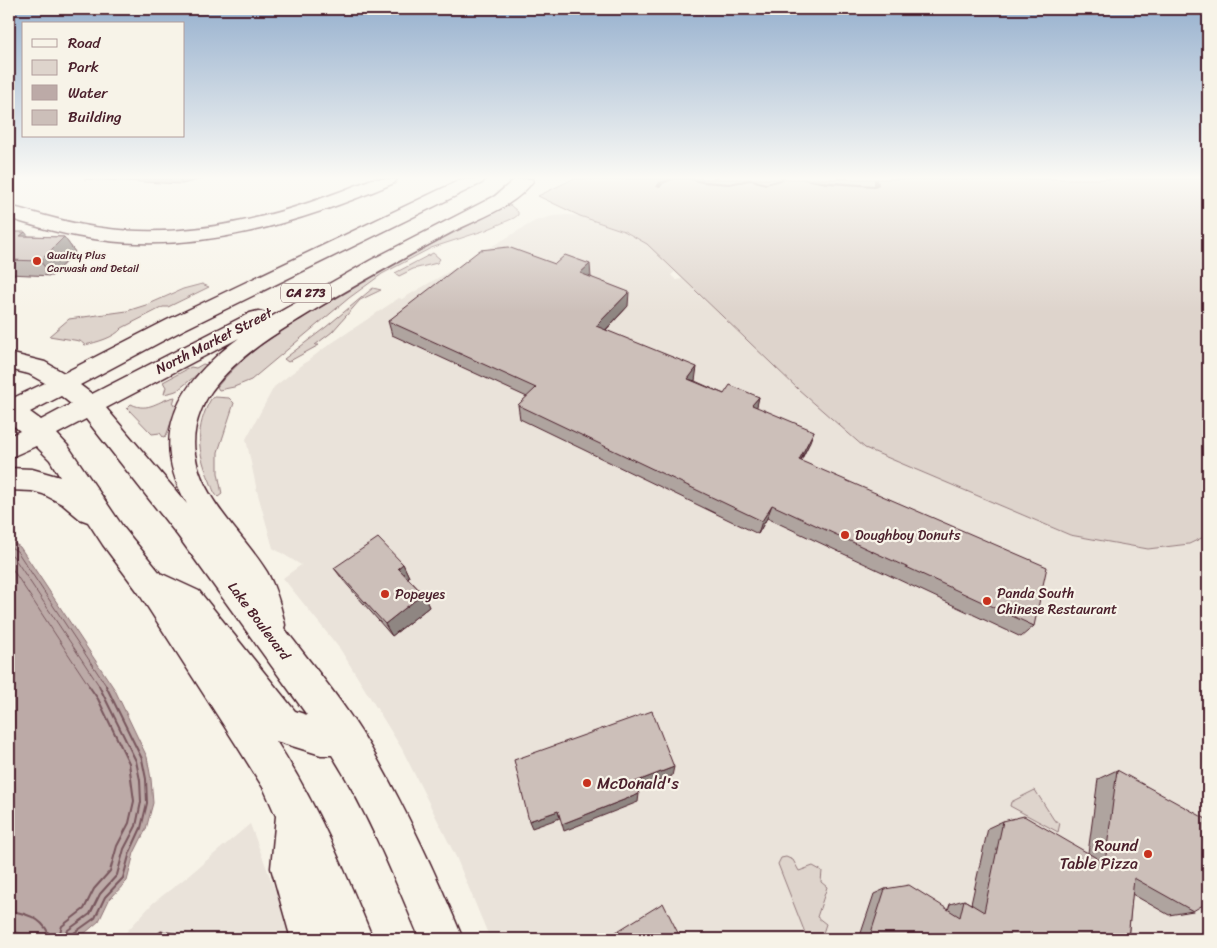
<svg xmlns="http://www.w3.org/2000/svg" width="1217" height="948" viewBox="0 0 1217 948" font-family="Sriracha,sans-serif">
  <rect width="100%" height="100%" fill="#f7f3e8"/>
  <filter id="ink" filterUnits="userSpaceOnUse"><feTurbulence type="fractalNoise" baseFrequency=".02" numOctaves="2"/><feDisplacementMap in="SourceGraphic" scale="10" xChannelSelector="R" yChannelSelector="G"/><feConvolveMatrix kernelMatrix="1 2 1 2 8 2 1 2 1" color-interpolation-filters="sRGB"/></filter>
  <g filter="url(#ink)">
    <path fill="#eae3da" d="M568,215l12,1 43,15 24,13 28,28 -4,3 5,5 6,-1 116,110 67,59 205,87 78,14 41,-5 19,-9v393l-17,11h-701l-34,-82 -54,-108 -62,-100 -57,-71 18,-13 -28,-17 -16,-57 -11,-52 28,-52 49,-38 76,-51 3,1 133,-78 18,-5z
      M250,824l31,82 10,33h-171l33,-36 35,-27z"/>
    <path fill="#ded4cc" stroke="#947a7c" d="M573,179h635v356l-19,9 -41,5 -78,-14 -205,-87 -67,-59 -151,-145 -23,-13 -44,-15 -42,-20z
      M510,205l8,7v3l-4,3 -28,12 -55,18 -49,26 -33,24 -98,82 -17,7 -15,3 -2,-3c33,-41 80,-66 125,-92 55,-32 110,-63 168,-90z
      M433,253l7,6 -3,4 -24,6 -14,7 -4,-3z
      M202,284l7,3 -41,20h-5l-41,21c-8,10 -25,14 -37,17l-5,-4 -31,-5 20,-17 58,-8 22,-7 34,-15z
      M373,288l8,2 -21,10 -28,32 -17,13h4l-31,17 -4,-3 42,-32z
      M203,364l4,1c-9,9 -18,16 -28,24 -3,3 -11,4 -15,5l2,-7 -3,-5 28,-15 5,1z
      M175,397l-2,7 4,2 -11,30 -3,1 -3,-4 -8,1 -25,-26 4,-4c18,9 27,-4 44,-7z
      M215,397l14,1 5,5 -16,49v21l4,21 -4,3c-4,-3 -6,-11 -8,-16 -13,-29 -15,-54 1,-82z
      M1035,790l19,30 6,3 -2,9 -48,-26 1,-4z
      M786,857l7,3 6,11 14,-5 9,5 -1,11 6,5 -10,30 9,7 -5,15 -14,-1 -29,-74 3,-6z"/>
    <path fill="#bcaaa7" stroke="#8e7275" d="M9,540l11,7 95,143 32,67 4,22 2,24 -7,26 -12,24 -7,28 -18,19 -10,21 -14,12 -12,6h-38l-26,-10z"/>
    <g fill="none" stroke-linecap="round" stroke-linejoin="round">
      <path stroke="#78575d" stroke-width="1" d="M9,546l8,5 90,136
        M9,553l4,3 87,131
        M9,564l81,123"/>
      <path stroke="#78575d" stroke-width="2" d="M9,911c18,2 37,8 41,28
        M58,939l4,-13 22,-17 10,-20 16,-18 7,-25 12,-23 5,-22 -5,-38 -31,-64 -9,-13
        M65,939l3,-9 22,-16 10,-20 17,-19 7,-26 12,-23 5,-24 -1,-22 -4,-19 -37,-75
        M72,939l2,-6 21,-15 10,-21 18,-19 7,-26 11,-24 6,-25 -1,-24 -4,-20 -36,-73"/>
      <path fill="#8e7275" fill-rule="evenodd" d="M668,179h7l-12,5 -3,4 -4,-1 3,-5z
        M687,179l42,4 19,-4h5l13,4 15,-4h8l-23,6 -15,-4 -22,4 -28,-2z
        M798,179l76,6v-6h4l1,6 -4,2 -49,-3z"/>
      <g stroke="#4a1f2b" stroke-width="3">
        <path id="major" d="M372,179h25l-3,4c-90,38 -193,71 -293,57 -32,-4 -62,-12 -92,-22v-12c32,8 60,18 93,22 92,13 186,-14 270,-49z
          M462,179h23l-3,4 -299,147 -103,55 12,9 158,-81 8,-2 8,2 3,5 102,-58 124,-64 20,-17h17l1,2c-17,25 -53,37 -79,50 -50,27 -100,54 -148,84 -32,20 -65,39 -89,69 -16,19 -26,45 -22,70 7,47 48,79 72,118 9,16 14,35 18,53l-1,3c30,39 62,77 87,120 35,61 65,126 92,191h-43c-26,-62 -52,-127 -88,-184h-11l-45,-14c40,61 69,130 97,198h-82l-20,-71 5,-52 -12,-27 -27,-43 -99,-154 -35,-47 -15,-23 -8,-3 -18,-15 -19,-10 -11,-3 -23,-1v-22l23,1 28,8 -10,-17 -14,-14 -27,12v-22l11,-5 -11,-9v-22l36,-17 -16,-9 -20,-5v-16l36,9 19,11 103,-53zM239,338c-60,44 -92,96 -52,166l-81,-96zM61,396l10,8 -30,16 -11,-8zM86,419l92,117 129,179 -12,-4 -96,-120 -39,-18 -37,-46 -55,-81 -11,-12z"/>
      </g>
      <use href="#major" fill="#f7f3e8" fill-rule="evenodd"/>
    </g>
    <path fill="#afa49f" stroke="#4a1f2b" d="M84,179h117l-19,5z
      M9,232l19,4 36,1 11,15 -23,24 -43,-2z
      M555,264l36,13 37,29 -22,24 89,51 29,13 35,3 -3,10 53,37 -8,17 233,165 -13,11 -254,-119 -9,16 -238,-115 -2,-14 9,-8 -135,-62 -4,-14z
      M403,564l6,13 -1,1 15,16 6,13 -37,29 -49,-56 -9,-12z
      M1117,770l76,141 -24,4 -37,-21 -4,45h-269l15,-45 11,-5 63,21 2,-6 14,-4 7,4 17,-76 15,-7 85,32 10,-74z"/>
    <path fill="#8f8682" stroke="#4a1f2b" d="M179,179h22l-19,5z
      M25,232l11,14 -16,-10z
      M64,237l11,15 -23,24 -12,-15z
      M590,264l1,14 -11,-5z
      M629,292l-1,14 -32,34v-14z
      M697,367l-2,14 -7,-2z
      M759,397l-3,14 -4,-6z
      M814,431l-5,13 -15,29 5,-13z
      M772,505l-5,13 -9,16 4,-13z
      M403,564l6,13 -5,4 -6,-13z
      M423,594l6,13 -37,29 -7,-12z
      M674,767l-2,9 -38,14 1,-8z
      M639,794l-1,8 -74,29 -2,-7z
      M558,811l2,7 -28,10 -3,-7z
      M161,931l19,3 1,5h-17z"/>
    <path fill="#ccbfb9" stroke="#4a1f2b" d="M9,232h16l-5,4 44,1 -24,24 -31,-1z
      M508,247l47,17 10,-9 25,9 -10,9 49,19 -33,34 101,41 -9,12 36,15 6,-9 29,12 -7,8 62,26 -15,29 248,107 -13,59 -262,-121 -10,16 -244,-116 18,-17 -148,-67 92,-71z
      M378,538l25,26 -5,4 25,26 -38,30 -51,-56z
      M652,711l22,56 -39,15 4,12 -77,30 -4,-13 -29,10 -15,-61z
      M1117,770l91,50v82l-15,9 -59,-33 -6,61h-259l16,-50 24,-4 51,32 4,-17 20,12 19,-91 21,-5 81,47z
      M663,903l18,36h-72l-1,-2z
      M161,931l3,8h-14z"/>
  </g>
  <linearGradient id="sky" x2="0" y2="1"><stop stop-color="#96b0ce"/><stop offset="0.57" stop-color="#fbfaf5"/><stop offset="1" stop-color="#fbfaf5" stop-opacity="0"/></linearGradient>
  <rect width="1217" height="312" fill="url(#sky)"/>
  <g fill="#c8321e" stroke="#f7f3e8" stroke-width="2">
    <circle cx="37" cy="261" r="5"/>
    <circle cx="845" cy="535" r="5"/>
    <circle cx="385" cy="594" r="5"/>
    <circle cx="987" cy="601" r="5"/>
    <circle cx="587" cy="783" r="5"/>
    <circle cx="1148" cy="854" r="5"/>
  </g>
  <g text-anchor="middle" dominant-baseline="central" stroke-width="4.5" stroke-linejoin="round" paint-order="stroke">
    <g font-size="11" fill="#4a1f2b" stroke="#f7f3e8" text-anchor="start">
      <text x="47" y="255">Quality Plus<tspan x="47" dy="13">Carwash and Detail</tspan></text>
    </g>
    <rect fill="#f7f3e8" stroke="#7e5f64" stroke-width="1" x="281" y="283.5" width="50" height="19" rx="4"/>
    <g font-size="12" font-weight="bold" fill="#4a1f2b">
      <text x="306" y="293">CA 273</text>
    </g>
    <g font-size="14" fill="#4a1f2b" stroke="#f7f3e8">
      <text transform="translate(214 341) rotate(-27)">North Market Street</text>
      <text transform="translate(259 621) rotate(53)">Lake Boulevard</text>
    </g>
    <g font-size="14" fill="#4a1f2b" stroke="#f7f3e8" text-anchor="start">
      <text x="855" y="535">Doughboy Donuts</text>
      <text x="997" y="593">Panda South<tspan x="997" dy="16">Chinese Restaurant</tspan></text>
      <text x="395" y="594">Popeyes</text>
    </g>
    <g font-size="16" fill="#4a1f2b" stroke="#f7f3e8" text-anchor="start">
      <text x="597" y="783">McDonald's</text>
      <text x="1138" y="845" text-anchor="end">Round<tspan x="1138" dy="18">Table Pizza</tspan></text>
    </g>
  </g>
  <rect width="1217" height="948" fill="none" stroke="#f7f3e8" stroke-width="30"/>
  <rect x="15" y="15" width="1187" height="918" fill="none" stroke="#4a1f2b" stroke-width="2" filter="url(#ink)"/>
  <rect x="22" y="22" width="162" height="115" fill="#f7f3e8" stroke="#b29e9c"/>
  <rect x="32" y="39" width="25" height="8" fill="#f7f3e8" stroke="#b29e9c"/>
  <text x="68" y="48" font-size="15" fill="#4a1f2b">Road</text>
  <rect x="32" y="60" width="25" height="15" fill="#ded4cc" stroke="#b29e9c"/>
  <text x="68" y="72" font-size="15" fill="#4a1f2b">Park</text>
  <rect x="32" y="85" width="25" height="15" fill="#bcaaa7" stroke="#b29e9c"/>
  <text x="68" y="98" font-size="15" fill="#4a1f2b">Water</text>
  <rect x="32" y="110" width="25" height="15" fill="#ccbfb9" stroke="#b29e9c"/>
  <text x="68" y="122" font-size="15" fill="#4a1f2b">Building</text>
</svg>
